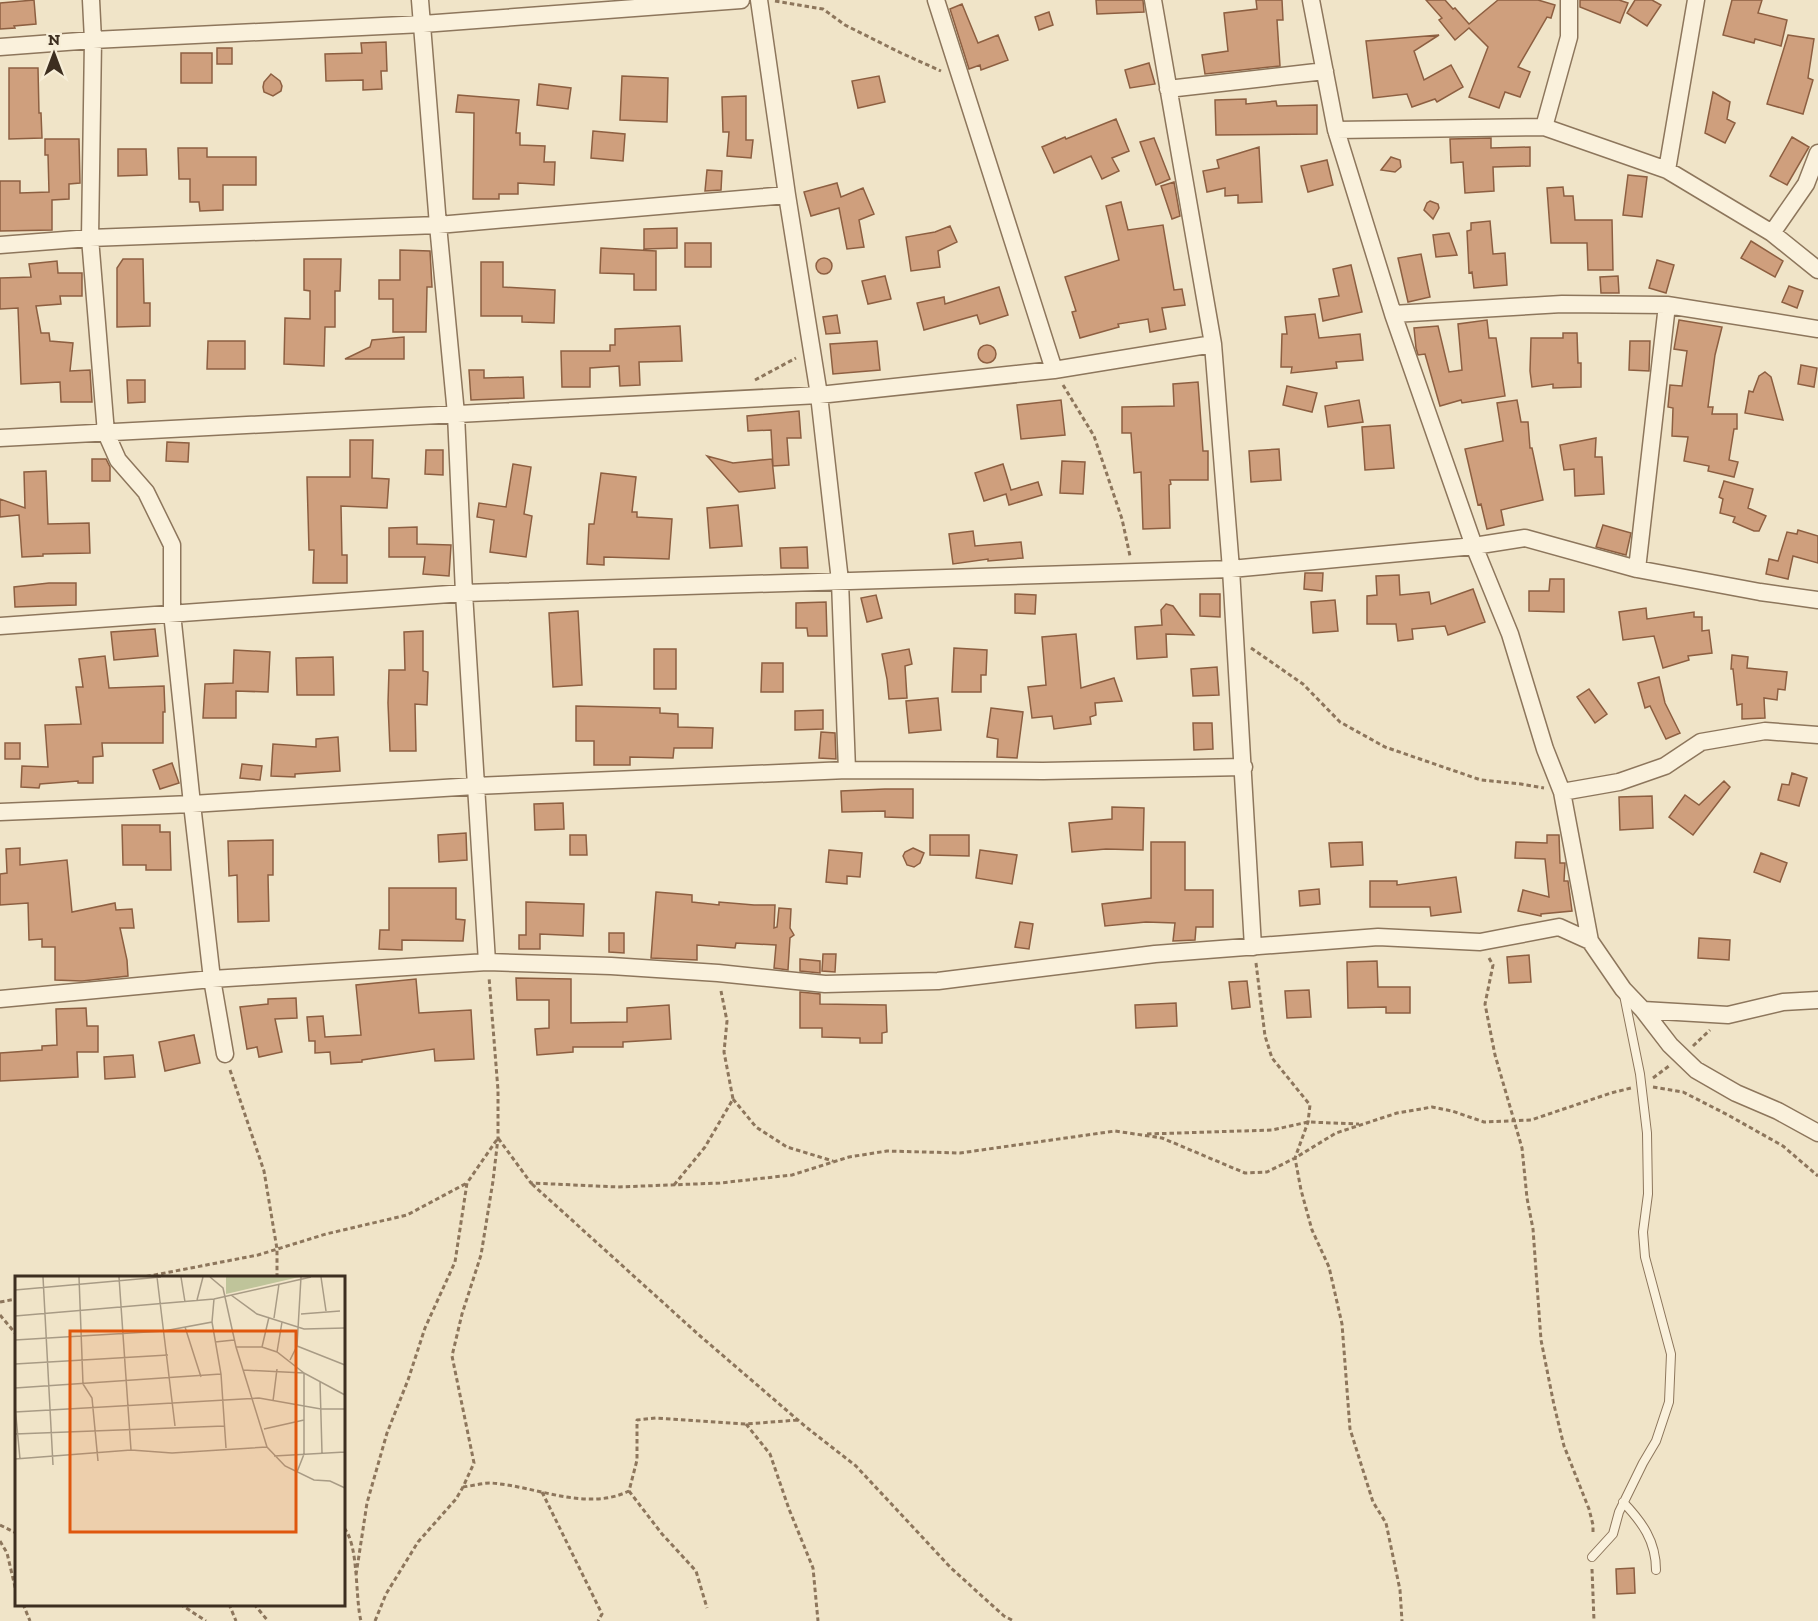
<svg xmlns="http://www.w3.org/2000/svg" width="1818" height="1621" viewBox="0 0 1818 1621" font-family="'Zilla Slab',serif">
  <rect width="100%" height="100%" fill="#f0e4c8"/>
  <path fill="#cf9f7d" stroke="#8d5f41" stroke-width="1.5" d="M34,0l2,24 -22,2 1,2 -15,1v-26z
    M1096,0h47l1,12 -47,2z
    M1256,0h26l1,20h-6l3,46 -75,8 -3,-19 26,-4 -4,-38 33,-4z
    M1426,0h19l8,9 2,-1 14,16 29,-24h40l17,5 -4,13 -4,-1 -29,50 12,5 -10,25 -15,-5 -6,16 -30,-11 19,-50 -19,-19 -14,12 -16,-20 3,-2z
    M1580,0h39l9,3 -8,20 -40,-16z
    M1635,0h17l9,5 -14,21 -20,-13z
    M1732,0h30l-4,13 29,7 -6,26 -26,-7 -1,4 -31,-8z
    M962,4l16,39 20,-8 10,25 -27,10 -1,-5 -11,4 -19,-60z
    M1049,12l4,13 -14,5 -4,-13z
    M1439,35l-25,16 10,29 27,-15 12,22 -26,15 -2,-3 -23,8 -5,-13 -34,4 -7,-57z
    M1788,35l26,4 -6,39 5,2 -10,34 -36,-10z
    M386,42l1,29h-6l1,18 -19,1v-10l-37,1 -1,-27 37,-1 -1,-10z
    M217,48h15v16h-15z
    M181,53h31v30h-31z
    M1149,63l6,21 -25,4 -5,-18z
    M9,68h29l1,45h2l1,25 -33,1z
    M271,74l9,7 2,5 -1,5 -8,5 -9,-4 -1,-5 1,-5z
    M622,76l46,2 -1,44 -47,-2z
    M879,76l6,26 -27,6 -6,-27z
    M539,84l32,4 -3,21 -31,-4z
    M1713,92l17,10 -3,17 8,4 -10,20 -20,-10z
    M458,95l61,5 -3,33h4v12l25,1 -1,16h11l-1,23 -36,-2v11h-19v5h-26l1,-86 -18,-1z
    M746,96v44h7l-2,18 -24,-2 2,-24h-6l-1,-35z
    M1246,99v5l30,-3 1,5 40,-1v29l-101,1 -1,-35z
    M1116,119l13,32 -17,7 7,13 -17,8 -11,-23 -37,17 -12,-26 23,-10 1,2z
    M593,131l32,3 -2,27 -32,-3z
    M1792,137l17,10 -22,38 -17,-9z
    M1154,138l16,41 -14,6 -16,-43z
    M1491,138v10l39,-1v19l-37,1 1,24 -29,2 -2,-31 -12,1 -1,-24z
    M45,139h34l1,44 -11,1v15l-17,1v30l-52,1v-50h20v12l29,-1 -1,-37h-3z
    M1259,147l3,55 -24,1v-8l-13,1v-8l-18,4 -4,-21 16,-3 -2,-8z
    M178,148h29v9h49v28h-33v25l-23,1 -1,-9h-9v-23h-11z
    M118,149h28l1,26 -29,1z
    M1391,157l9,3 1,7 -6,5 -14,-2z
    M1327,160l6,25 -25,7 -7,-26z
    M707,170l15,1 -1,19 -16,1z
    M1628,175l19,2 -5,40 -19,-2z
    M1174,182l6,34 -8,3 -11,-33z
    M837,183l4,14 22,-9 11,26 -15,6 5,27 -17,2 -8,-41 -28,8 -7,-24z
    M1563,187l1,9h9l2,24h37l1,50h-25l-1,-27h-36l-4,-55z
    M1430,201l8,3 1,4 -6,11 -9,-9 3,-7z
    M1121,202l7,28 35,-5 11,65 8,-1 3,16 -23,3 4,21 -16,3 -2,-13 -30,5 1,3 -39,11 -8,-26 4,-1 -11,-34 54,-17 -13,-54z
    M1490,221l3,33 12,-1 2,32 -33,3 -2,-16 -3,1 -2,-42 4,-1v-7z
    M950,226l7,16 -19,9 2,16 -29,4 -5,-34 29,-5z
    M677,228v20l-33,1v-20z
    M1449,233l8,22 -21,2 -3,-22z
    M1751,241l32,20 -8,16 -34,-19z
    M685,243h26v24h-26z
    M601,248l55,3v39h-22v-16l-34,-1z
    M400,250l30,1 2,36h-5l-1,45h-33v-33h-14v-19h21z
    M1421,254l9,43 -22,5 -10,-44z
    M816 266a8 8 0 1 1 16 0a8 8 0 1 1-16 0Z
    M123,259h20l1,44h6v23l-33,1v-59z
    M304,259h37l-1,32h-5v36h-10l-1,39 -40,-2 1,-46 25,1v-28l-6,-1z
    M1657,260l17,5 -8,28 -17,-5z
    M57,261l1,12h24v23h-22l1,8 -25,2 5,27h8l1,8 23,2 -3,28 20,-1 2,32h-31l-1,-20 -39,2 -3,-76 -18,1v-31l31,-1 -2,-13z
    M481,262h22v25l52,3 -1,33 -32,-1v-6h-41z
    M1351,265l11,47 -39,9 -4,-22 20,-3 -6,-27z
    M885,276l6,23 -23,5 -6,-23z
    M1618,276l1,17h-18l-1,-16z
    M1789,286l14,5 -6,17 -15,-6z
    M999,287l9,28 -28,9 -3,-9 -53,15 -7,-27 27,-6 1,7z
    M1315,314l4,24 41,-4 3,26 -27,2 1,6 -46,5 1,-6h-11l1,-33h5l-2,-17z
    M837,315l3,18 -14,1 -3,-17z
    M1487,320l2,18h7l9,58 -43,7 -1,-3 -21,6 -15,-52 -7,1 -2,-7 -2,-20 24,-2 11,46 13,-2 -4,-46z
    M1679,320l43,7 -7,28 -7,52h5l-1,7h25v15h-3l-5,31 9,2 -4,15 -26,-6 1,-5 -25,-5 4,-24 -16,-1 1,-28 -5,-1 2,-22 12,1 5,-35 -13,-2z
    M680,326l2,35 -43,1 1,23 -20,1 -1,-20 -29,2v19h-28l-1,-36h49v-6h5v-16z
    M1563,333h14l1,30h3v24l-28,1v-4l-21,3 -2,-16 1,-33h32z
    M404,337v22h-59l25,-12 2,-7z
    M208,341h37v28h-38z
    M877,341l3,29 -47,4 -3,-30z
    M1630,341h20l-1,30 -20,-1z
    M978 354a9 9 0 1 1 18 0a9 9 0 1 1-18 0Z
    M1801,365l16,3 -3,19 -16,-3z
    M469,370h15v8l39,-1 1,21 -53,2z
    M1765,372l6,5 12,43 -38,-7 4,-22 4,1 6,-16z
    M127,380h18v22l-17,1z
    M1198,382l5,69h5v29h-38l1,4 -2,1 1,43 -27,1 -2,-57 -7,1 -3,-40h-9v-26l52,-1 -1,-22z
    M1287,386l30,7 -5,19 -29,-7z
    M1061,400l4,35 -44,4 -4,-34z
    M1359,400l4,22 -35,5 -3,-21z
    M1517,400l4,22h7l2,26h2l11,52 -42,10 3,15 -17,4 -6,-25 -3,1 -13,-56 38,-8 -6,-38z
    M799,411l2,27h-14l2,27 -16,1 -2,-36 -23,1 -1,-15z
    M1390,425l4,43 -29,2 -3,-43z
    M1596,438l-1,19h7l2,37 -29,2 -1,-27 -10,1 -4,-25z
    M350,440h23l-1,38 17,1 -2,29 -46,-2 1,49h5v28h-34l1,-33h-5l-2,-73h43z
    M167,442l22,1 -1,19 -22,-1z
    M1279,449l2,31 -30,2 -2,-31z
    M426,450h17v25l-18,-1z
    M707,456l26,7 39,-4 3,29 -36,4z
    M92,459h14l4,8v14h-18z
    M1062,461l23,1 -2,32 -23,-1z
    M513,464l18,3 -7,47 8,2 -6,41 -36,-5 4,-32 -17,-3 2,-14 27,4z
    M1003,464l8,26 27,-8 4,13 -33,10 -3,-11 -22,7 -9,-28z
    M46,471l2,53 41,-1 1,30 -47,1v2l-21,1 -3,-42 -19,2v-18l25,9 -1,-36z
    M601,473l35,4 -4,35h5v5l35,2 -3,40 -65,-2v8l-17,-1 2,-40h5z
    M1724,481l29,8 -5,19 18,8 -7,15h-5l-21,-9 2,-5 -15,-4 3,-14 -4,-2z
    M738,505l4,41 -32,2 -3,-40z
    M1603,525l28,8 -5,22 -30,-8z
    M417,527v17l34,1 -2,31 -26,-2 2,-17h-36v-29z
    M1798,530l20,6v27l-25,-7 -5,23 -22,-5 3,-15 9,2 9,-29 10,2z
    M973,531l2,15 46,-4 2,16 -35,3v-2l-35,5 -4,-30z
    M807,547l1,21h-27l-1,-20z
    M1305,573h18l-1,18 -18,-2z
    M1399,575l1,20 29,-3 2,12 42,-15 12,33 -37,13 -3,-9 -33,3 1,10 -15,2 -2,-17h-29v-28l10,-1 -1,-19z
    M1550,579h14v33l-35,-1v-20h20z
    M49,583h27v22l-61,2 -1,-20z
    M1015,594l21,1 -1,19 -20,-1z
    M1200,594h20v23l-20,-1z
    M876,595l6,23 -15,4 -6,-24z
    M1335,600l3,31 -25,2 -2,-31z
    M826,602l1,34h-19l-1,-8h-11v-25z
    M1166,604l7,2 21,29 -28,-1 1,23 -30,2 -2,-32 27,-2 -1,-15z
    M1646,608l1,11 47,-7v5h8v14l7,-1 3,23 -24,3 1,4 -26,8 -9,-32 -31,4 -4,-28z
    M578,611l4,74 -29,2 -4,-74z
    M155,629l3,27 -44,4 -3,-28z
    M423,631v40l5,1 -1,33 -12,-1 1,47h-26l-2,-48 1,-33h16l-1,-38z
    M1076,634l5,54 33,-10 8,23 -27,2 1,12 -6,2 1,7 -37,5 -2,-13 -20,2 -4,-31 18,-2 -4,-48z
    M954,648l33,2 -1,25h-5v17h-29z
    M654,649h22v40h-22z
    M909,649l3,15 -7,2 2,32 -18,1 -2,-20 -5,-25z
    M234,650l36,2 -2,40 -32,-1v27h-33l2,-34 28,-1z
    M1732,655l16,2 -1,11 40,4 -2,18 -7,-1 -1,11 -13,-2 1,20 -23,1v-15l-5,1 -4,-36h-2z
    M105,656l4,32 55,-2 1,26h-2v31h-61l1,13 -10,1v26h-15v-2l-38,3 -1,4 -18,-1 1,-21 26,1 -3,-42 36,-1 -5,-37h7l-4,-28z
    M333,657l1,38h-37l-1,-37z
    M762,663h21v29h-22z
    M1217,667l2,28 -26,1 -2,-27z
    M1659,677l6,26 15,30 -14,6 -16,-33 -5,2 -7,-25z
    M1589,689l18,25 -12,9 -18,-26z
    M938,698l3,32 -32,3 -3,-32z
    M576,706l84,2v5l18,1v13l35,1 -1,20h-38l-1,10 -43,-1v8h-36v-24h-18z
    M991,708l32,4 -6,46 -20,-1 1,-18 -11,-2z
    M823,710v19l-28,1v-19z
    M1193,723h19l1,26 -19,1z
    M821,732l14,1 1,26 -17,-1z
    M338,737l2,34 -45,3v3l-24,-1 2,-32 43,3v-8z
    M5,743h15v16h-15z
    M172,763l7,20 -19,6 -7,-19z
    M242,764l20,2 -2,14 -20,-2z
    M1792,773l15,5 -8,28 -21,-6 4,-16 7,1z
    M1724,781l6,6 -37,48 -24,-18 16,-22 14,10z
    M885,789h28v29l-28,-1v-6l-43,1 -1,-21z
    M1652,796l1,32 -33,2 -1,-33z
    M563,803l1,26 -29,1 -1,-26z
    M1112,807l32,1 -1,42 -37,-1 -34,3 -3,-29 43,-4z
    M122,825h38v7h10l1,38h-25v-5h-23z
    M466,833l1,27 -28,2 -1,-27z
    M570,835h16l1,20h-17z
    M930,835h39v21l-39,-1z
    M1547,835h12l1,28h5l-1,18h4l4,30 -31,3v2l-23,-5 5,-21 26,7 -4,-38 -30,-1 1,-16 31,1z
    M273,840v35h-5l1,46 -31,1 -1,-47 -8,1 -1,-35z
    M1151,842h34v48h28v37h-17l-1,13 -22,1 2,-18 -29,-1 -41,4 -3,-22 49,-6z
    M1362,842l1,23 -32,2 -2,-24z
    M20,848v17l47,-5 5,52 43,-9 1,7 16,-1 2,19h-14l7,32 1,16 -46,5 -27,-1v-33h-13v-8l-13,1 -1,-37 -28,2v-31l7,-1 -1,-24z
    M913,848l11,5 -4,10 -6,4 -7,-2 -4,-9 2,-4z
    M829,850l33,3 -2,24 -13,-1v8l-21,-2z
    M980,850l37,5 -5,29 -36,-6z
    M1761,853l26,10 -7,19 -26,-10z
    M1456,877l5,35 -30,4 -1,-9h-60v-26h27v4z
    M389,888h67v31l9,1 -2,21 -61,-1v10l-23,-1 1,-19h9z
    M1319,889l1,15 -20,2 -1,-15z
    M656,892l36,3v7l27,3v-3l35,3h21l-1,23 3,-1 2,-19 12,1 -1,19 4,7 -4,3 -2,32 -14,-2 2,-23 -40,-2 -1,5 -38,-3v15l-46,-2z
    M526,902l58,2 -1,32 -43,-2v15h-21v-14h7z
    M1020,922l13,2 -4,25 -14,-2z
    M609,933h15v20l-15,-1z
    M1699,938l31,2 -1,20 -31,-2z
    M823,954h13l-1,18 -13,-1z
    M1529,955l2,27 -22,1 -2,-26z
    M800,959l20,2v12l-20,-2z
    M1377,961l1,26h32v26h-24v-6l-38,1 -1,-46z
    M516,978l55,1v44l56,-1v-14l42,-3 2,34 -48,3v5h-50v5l-36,3 -2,-26 14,-1v-28h-32z
    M416,979l3,34 52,-3 3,49 -39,2 -1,-12 -72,11v2l-31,2 -1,-12 -15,1v-12h-6l-2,-24 16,-1 2,21 36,-2 -5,-50z
    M1247,981l3,26 -18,2 -3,-27z
    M1309,990l2,27 -24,1 -2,-27z
    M800,992l20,2v10l66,1 1,27 -5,1v10h-22v-5l-38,-1v-9h-22z
    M296,998l1,20 -22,1 7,33 -23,5 -2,-10 -10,2 -7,-42 28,-3v-5z
    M1176,1003l1,23 -41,2 -1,-23z
    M86,1008l1,18h11v26h-21l1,25 -78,4v-28l42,-3v-4l15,-1 -1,-36z
    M194,1035l6,28 -35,8 -6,-29z
    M133,1055l2,22 -30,2 -1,-22z
    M1634,1568l1,25 -18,1 -1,-25z"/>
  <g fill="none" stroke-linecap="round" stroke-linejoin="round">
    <g stroke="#8d765c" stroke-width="10">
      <path id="service" d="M1623,1502c19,20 33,39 33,68
        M1592,1557l21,-23 6,-22 24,-49 13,-22 13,-39 2,-48 -26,-97 -2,-25 5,-38 -1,-61 -7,-59 -16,-79"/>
    </g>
    <g stroke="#8d765c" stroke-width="19">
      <path id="minor" d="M91,0l2,40 -3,198 16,195 12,27 28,32 26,53v68l20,191 20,175 13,75
        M420,0l18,225 18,189 8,179 23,369
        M759,0l28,195 32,200 21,186 7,189
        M936,0l118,370
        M1153,0l60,344 18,225 22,378
        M1311,0l25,130 57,184 81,232 36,88 35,115 17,43 28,149 33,48 20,21 27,35 26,25 40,23 42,18 40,22
        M0,47l93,-7 330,-16 318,-24
        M1168,89l157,-18
        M1544,127l25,-90v-37
        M1336,130l208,-3 123,43 105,63 46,37
        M1667,170l29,-170
        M1772,233l34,-49 12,-31
        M0,245l90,-7 348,-13 349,-30
        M1393,314l169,-10 105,1 151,24
        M0,438l819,-43 235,-25 159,-26
        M1637,569l30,-264
        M0,626l464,-33 767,-24 243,-23 51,-8 112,31 123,23 58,8
        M1562,792l57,-10 46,-16 36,-24 64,-11 53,4
        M0,812l192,-8 283,-18 372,-16 196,1 201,-4
        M0,999l212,-20 275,-17 124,4 107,7 107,11 113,-3 217,-27 223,-17 102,5 79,-15 31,14
        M1643,1010l85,5 55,-13 35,-2"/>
    </g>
    <path stroke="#8d765c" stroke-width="3" stroke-dasharray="4.5 3" stroke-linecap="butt" d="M775,1l48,8 22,16 56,28 40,18
      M755,380l41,-22
      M1063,385l31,51 28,83 8,37
      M1251,648l52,36 37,38 45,25 96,33 40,4 23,4
      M1489,958l4,7 -8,39 10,51 27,93 5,50 6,31 8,111 13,65 10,41 25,63 4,16v10
      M1256,963l9,73 7,22 38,47 -2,17 -13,36 6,32 11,40 17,37 13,57 8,105 23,73 13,21 14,67 2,31
      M1693,1046l17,-16
      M230,1070l34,101 13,78v29
      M1653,1078l16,-12
      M1653,1087l30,5 45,23 55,31 35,30
      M733,1099l23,28 31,20 46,14
      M1147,1134l125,-4 36,-8 51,2
      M532,1184l167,151 107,92 50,39 95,102 53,48 10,5
      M674,1185l31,-38 28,-48 -9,-47 3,-31 -6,-30
      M139,1278l119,-23 68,-21 81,-19 60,-32
      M0,1302l16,-3
      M0,1315l16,19
      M746,1424l24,30 19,55 24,59 5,53
      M463,1487c9,-1 19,-4 28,-4 45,3 95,29 138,8l8,-31v-40l19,-2 90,6 52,-4
      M629,1491l33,43 34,37 11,37
      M542,1492l60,122 -4,7
      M0,1525l16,8
      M344,1528c15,17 11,70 17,93
      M0,1541l7,12 9,38
      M1592,1569l2,52
      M356,1575l11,-72 20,-70 21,-53 17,-52 30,-66 12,-79 31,-45 33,45 87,4 102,-4 72,-8 57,-18 38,-6 73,2 155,-22 47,7 83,35 22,-1 28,-14 41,-25 61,-20 35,-6 20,4 32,11 47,-2 80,-27 20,-5
      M23,1604l7,17
      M180,1604l26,17
      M229,1604l7,17
      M254,1604l14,17
      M375,1621l11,-27 32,-52 38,-43 7,-12 11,-24 -22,-107 10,-42 19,-59 12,-74 5,-43v-48l-9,-113"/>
    <use href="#service" stroke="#faf1dc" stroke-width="8"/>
    <use href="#minor" stroke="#faf1dc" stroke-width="16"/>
  </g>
  <g transform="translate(15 1276)">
    <rect width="330" height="330" fill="#f0e4c8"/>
    <path d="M211,1h73l-73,17z" fill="#bfc49a"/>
    <path fill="none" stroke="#a89b85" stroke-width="1.5" d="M28,1l10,188M64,1l4,107 9,14 6,63M104,1l12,173M142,1l18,149M166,1l4,25M195,1l13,11 13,59 31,100 18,19 29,14 16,1 15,7M306,1l5,34M0,14l146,-13M216,19l26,19 47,15 41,-1M182,24l6,-23M286,38l39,-3M0,40l199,-17 97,-22M259,42l5,-34M197,46l9,52 5,74M170,51l16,50M0,64l149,-9 48,-9 2,-23M200,66l19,-2M282,70l48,19M221,71h26l15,5 27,21v81l-7,18M247,71l7,-30M262,76l5,-30M275,84l7,-14 4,-69M0,88l153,-9M228,94l61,3 41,22M305,105l2,72M0,112l206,-14M258,125l4,-32M0,130l5,53M0,136l244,-14 62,11h24M330,142v37M249,153l40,-9M0,158l209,-8M259,180l71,-4M0,183l116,-9 41,3 95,-6"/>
    <path fill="#df570d" fill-opacity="0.15" stroke="#df570d" stroke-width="3" d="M55,55h226v201h-226z"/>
    <rect width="330" height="330" fill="none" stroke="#3d2e20" stroke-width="3"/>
  </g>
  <g transform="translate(54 54)" stroke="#f7eed8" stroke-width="4.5" paint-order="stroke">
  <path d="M0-4.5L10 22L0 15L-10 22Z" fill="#3d2e20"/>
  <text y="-9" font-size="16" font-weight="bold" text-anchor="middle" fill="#3d2e20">N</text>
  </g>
</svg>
